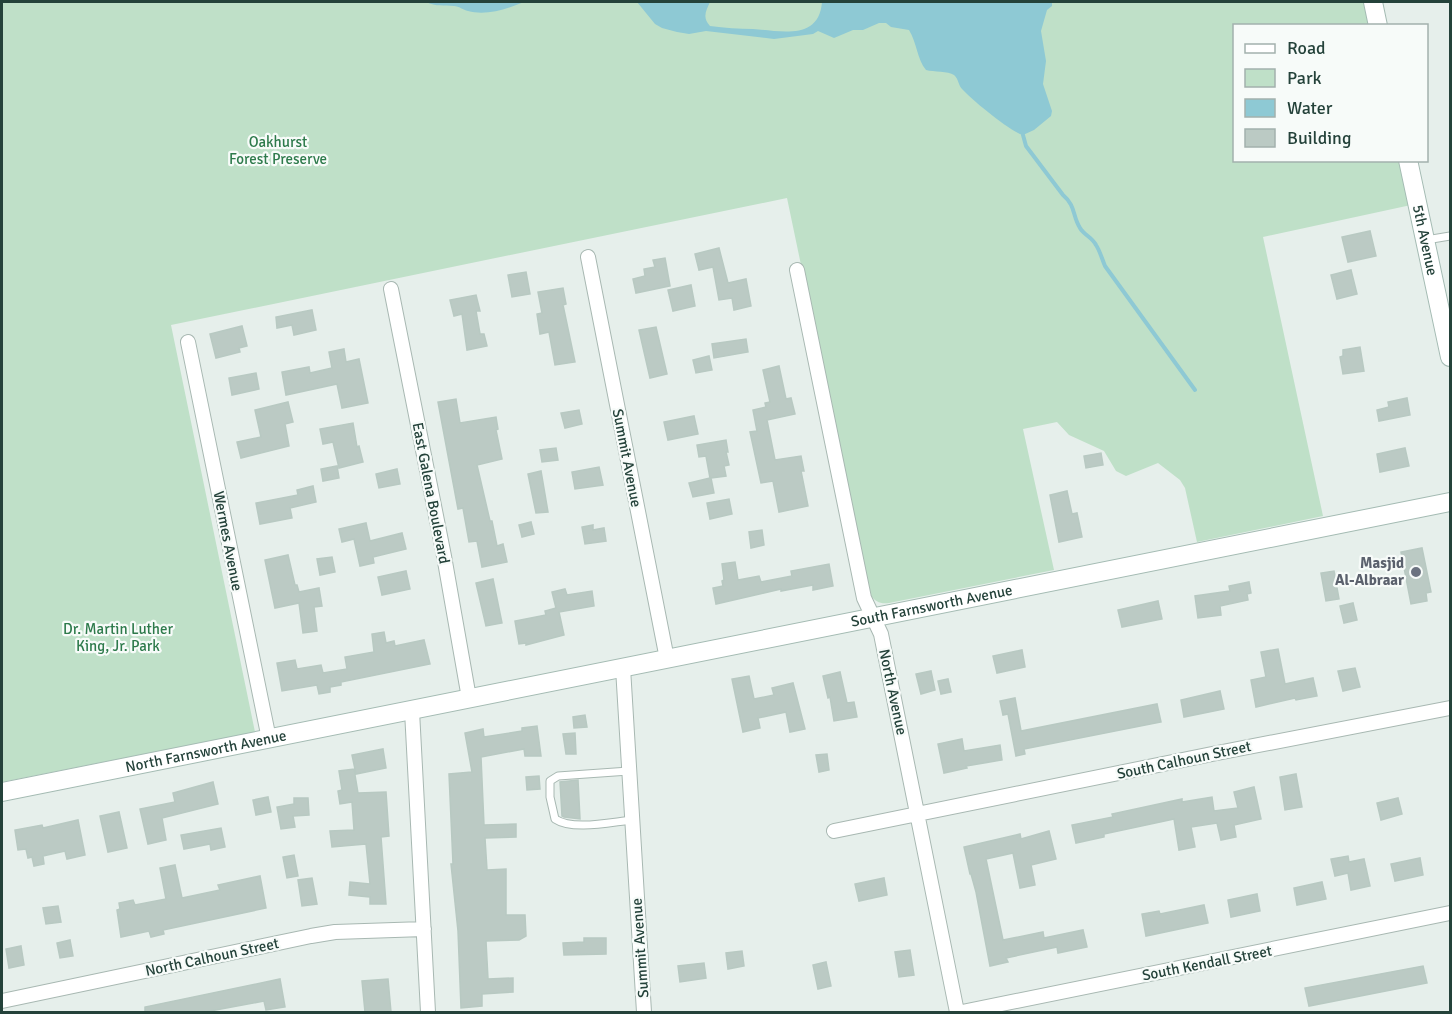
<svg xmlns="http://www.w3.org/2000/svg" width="1452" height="1014" viewBox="0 0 1452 1014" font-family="Signika,sans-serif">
  <rect width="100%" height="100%" fill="#e6efeb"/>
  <path fill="#bfe0c8" d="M2,2h1363l5,23 -136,1v134l166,1 11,44 -148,32 60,279 -126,26 -12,-54 -5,-8 -22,-17 -32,13 -10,-5 -12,-20 -35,-16 -12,-13 -34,7 31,141 -165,33c-9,1 -13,-1 -19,-8l-83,-397 -616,127 84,407 -253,50z"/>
  <path fill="#8ec9d4" d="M426,2h98c-17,7 -38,14 -56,9 -5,-1 -9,-5 -14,-5 -10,-1 -18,1 -28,-4z
    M637,2h73c-4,9 -8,15 0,24 15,2 29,3 43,3 27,2 66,12 69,-27h230v4l-5,4 -6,21 5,30 -3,23 9,27 -1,5 -17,14 -11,5c-12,-3 -51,-35 -60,-45 -5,-4 -4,-11 -9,-15 -6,-4 -20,-3 -28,-5 -9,-11 -9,-27 -17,-40l-18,-3 -5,-4h-7l-16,7h-10l-19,8 -16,-7 -5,3 -39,5 -68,-8 -17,3 -12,-2 -15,-4 -7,-4z"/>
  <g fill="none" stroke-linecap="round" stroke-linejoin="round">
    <path stroke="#8ec9d4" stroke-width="4" d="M1023,135l3,11 37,49c13,11 9,20 17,33 4,7 12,9 16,17 4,6 6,14 9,21l90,124"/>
  </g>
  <path fill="#bbcac4" stroke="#b8c9c2" stroke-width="1.5" d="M1370,231l6,25 -28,6 -6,-25z
    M719,248l9,35 18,-4 5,27 -17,4 -2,-12 -13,2 -6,-33 -14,3 -4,-16z
    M665,258l5,28 -34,7 -3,-14 12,-3 -1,-7 11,-2 -2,-7z
    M1351,270l6,24 -20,5 -6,-24z
    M526,272l4,22 -18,3 -4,-22z
    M691,285l4,21 -22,5 -5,-21z
    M563,288l3,16 -3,1 12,57 -20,3 -6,-33 -9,2 -3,-20 5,-1 -4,-21z
    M476,295l4,16h-4l4,23h4l3,12 -20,4 -5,-36 -8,2 -4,-16z
    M312,310l4,20 -22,5 -2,-10 -15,3 -1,-11z
    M242,326l5,20 -8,2 1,4 -24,6 -6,-24z
    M656,327l11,47 -17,4 -11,-48z
    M746,339l2,13 -34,6 -2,-14z
    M1360,347l4,24 -21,3 -3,-17 3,-1v-6z
    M344,349l2,13 13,-3 9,44 -26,5 -5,-24 -51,11 -4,-23 27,-5 1,6 22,-5 -3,-16z
    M709,356l3,14 -16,3 -3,-13z
    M779,366l7,33 5,-1 4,16 -28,6 8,40 26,-4 3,15h-3l7,35 -29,6 -6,-31 -12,2 -11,-51 7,-1 -4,-21 13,-3 -1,-4 5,-1 -7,-32z
    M256,373l3,16 -27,6 -3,-17z
    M1407,398l3,17 -31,6 -2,-11 12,-3 -1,-5z
    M456,399l4,24 36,-6 2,12 -2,1 6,29 -25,6 13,56h2l5,25 6,-2 4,18 -25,5 -5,-26 -8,1 -6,-34 -5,1 -20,-107z
    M288,402l5,20 -8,2 4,22 -48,12 -4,-16 24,-5 -6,-27z
    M579,410l3,14 -17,4 -4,-15z
    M694,416l4,18 -30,6 -4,-18z
    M353,423l4,24 2,-1 4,16 -24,6 -6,-26 -10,2 -3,-15z
    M726,440l2,12h-2l3,13 -5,1 2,10 -15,2 3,15 -21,4 -4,-14 21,-5 -4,-22 -7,1 -2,-12z
    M556,448l2,12 -16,2 -2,-12z
    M1405,448l4,18 -29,6 -3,-18z
    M1101,453l2,12 -17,3 -2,-12z
    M337,466l2,12 -16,3 -2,-12z
    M599,467l4,18 -28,4 -3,-17z
    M397,469l3,15 -21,4 -3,-14z
    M541,471l7,41 -12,1 -8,-39z
    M313,486l3,16 -26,6 2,10 -32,6 -4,-21 42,-8 -1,-5z
    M1067,491l5,23 5,-1 5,24 -23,5 -9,-47z
    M729,499l3,15 -22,5 -3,-16z
    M531,522l3,12 -12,3 -3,-12z
    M366,523l4,18 32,-8 4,16 -33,8 1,6 -14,3 -6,-27 -12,3 -3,-13z
    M593,525v5l11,-2 2,13 -21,3 -3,-17z
    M762,530l2,15 -13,3 -2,-16z
    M1422,548l9,44 -5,1 1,8 -16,3 -10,-52z
    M288,555l7,30h2l2,7 20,-4 3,18 -8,1 3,24 -14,2 -4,-30 -24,5 -10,-48z
    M332,557l3,15 -15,3 -3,-16z
    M735,562l3,18 21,-4 2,6 31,-6 -1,-5 38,-7 4,22 -20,4v-5l-32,6v-2l-65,15 -3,-16 10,-2 -1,-5 2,-1 -2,-16z
    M406,571l4,18 -28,6 -4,-18z
    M1334,571l5,28 -13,2 -5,-28z
    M493,579l9,44 -16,3 -10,-43z
    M1249,582l2,11 -4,1 1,6 -28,6 1,9 -23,3 -3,-22 35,-5 -1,-5z
    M565,589l2,6 25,-4 2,15 -35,6 5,23 -38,10v-2l-7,1 -4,-23 31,-6 -1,-4 11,-3 -4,-16z
    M1158,601l4,18 -40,8 -4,-17z
    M1353,603l4,17 -13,3 -4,-17z
    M384,632l2,11 8,-2 1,5 29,-6 6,24 -89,18v3l-11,2v5l-11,2 -2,-9 -35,6 -5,-28 18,-3 2,9 24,-4 2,8 24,-4 -2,-12 29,-5 -2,-18z
    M1278,649l7,35 28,-6 4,18 -21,4 -1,-2 -39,9 -5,-27 15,-3 -5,-25z
    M1022,650l3,17 -28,6 -4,-17z
    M1355,668l5,19 -17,4 -5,-20z
    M931,671l4,19 -14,4 -5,-20z
    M840,672l7,31 7,-1 3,15 -23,4 -4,-24 -2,1 -5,-22z
    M749,676l5,23 20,-4 -2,-7 21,-5 12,46 -15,3 -4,-20 -28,6 2,10 -17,4 -11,-53z
    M948,679l3,13 -10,2 -3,-13z
    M1220,691l4,18 -40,8 -3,-17z
    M1015,698l6,33 136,-27 4,18 -137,27 1,5 -9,2 -8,-42 -5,1 -3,-14z
    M585,715l2,12 -13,1 -1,-11z
    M537,726l4,30h-16l-1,-7 -43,8 3,68 32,-1v13l-31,1 2,32 19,-1v46h19l1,21 -7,4 -33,1 2,38 25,-1v14l-31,2v12l-21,2 -3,-77 -7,-67h2l-4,-90 23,-2 -7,-39 18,-4 1,8 38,-6v-3z
    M575,733l1,21h-10l-3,-20z
    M962,739l2,12 36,-6 2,15 -36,6 1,2 -23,5 -6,-29z
    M383,749l3,19 -30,6 -4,-19z
    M827,754l2,16 -10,2 -3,-17z
    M354,769l4,24 28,-1 3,44 -8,1 5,67h-16v-7l-21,-2 1,-13 20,2 -4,-40 -34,3 -2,-16 24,-1 -2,-28 -12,2 -2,-13 4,-1 -3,-19z
    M1296,774l6,33 -17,3 -5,-33z
    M539,776l1,13 -13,1 -1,-13z
    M578,780l2,39 -16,-2 -2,-1 -2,-34z
    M213,782l5,22 -56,14 4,22 -18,4 -8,-35 35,-7 -2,-9z
    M1254,787l7,32 -27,6 2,12 -15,3 -4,-17 -26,4 4,20 -16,3 -5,-31 -70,15v3l-28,6 -4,-18 41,-8 -1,-3 70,-15v3l30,-5 2,14 24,-3 -4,-16z
    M268,797l3,15 -15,3 -3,-15z
    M294,798h14l1,17 -16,1 2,11 -14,2 -4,-22 17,-3z
    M1398,798l4,16 -21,6 -4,-17z
    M119,812l8,36 -19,4 -8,-36z
    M78,820l7,35 -18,4 -2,-8 -22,5 1,8 -10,2 -2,-9 -4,1 -2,-9 -8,1 -3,-20 27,-5 1,3z
    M221,828l4,19 -14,3 -1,-6 -26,5 -3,-14z
    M1049,831l7,28 -25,6 4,20 -15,3 -7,-35 -27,6 17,81 40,-8 1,6 39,-8 4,17 -29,6 -1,-6 -51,11 2,4 -18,4 -14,-74 -5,-18h-1l-6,-27 56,-13 1,5z
    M294,855l4,21 -11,2 -4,-21z
    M1348,856l1,6 15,-3 6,27 -19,4 -3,-17 -13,3 -4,-17z
    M1420,858l3,17 -28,6 -4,-17z
    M175,865l7,33 38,-8 -2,-5 42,-9 6,32 -103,22 1,4 -13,3 -2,-6 -28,6 -4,-27 3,-1 -1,-6 14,-3 2,5 31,-6 -6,-31z
    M312,878l5,26 -15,2 -4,-26z
    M884,878l3,17 -28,6 -4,-17z
    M1322,882l4,17 -29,6 -3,-17z
    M1257,894l3,17 -29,6 -3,-17z
    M1204,905l4,18 -62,13 -4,-22 17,-3 1,3z
    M58,906l3,16 -15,2 -3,-16z
    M584,938h22v16l-42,1 -1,-12 21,-1z
    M70,940l3,16 -13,2 -3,-15z
    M21,946l3,19 -15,3 -3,-19z
    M910,950l4,25 -15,2 -4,-25z
    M742,951l2,15 -16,3 -2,-16z
    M826,962l5,24 -13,3 -5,-24z
    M704,963l2,15 -26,4 -2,-16z
    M1423,966l4,17 -118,23 -4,-18z
    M280,979l5,28 -19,3 -2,-9 -59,11h-60v-5z
    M388,979l3,33h-26l-3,-31z"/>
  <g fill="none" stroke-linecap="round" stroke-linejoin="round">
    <g stroke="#a8b8b2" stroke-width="9">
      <path id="lane" d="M1426,240l24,-4
        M629,771l-71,5 -8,5v16l5,22c18,12 56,3 77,1"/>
    </g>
    <g stroke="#a8b8b2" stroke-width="16">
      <path id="street" d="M588,257l79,402
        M797,270l67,328 17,36 76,378
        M391,289l53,267 25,142
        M188,342l81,397
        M623,668l21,344
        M412,711l16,301
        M834,831l378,-77 238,-46
        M2,1001l309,-65 24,-4 89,-3
        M962,1012l488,-99"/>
    </g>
    <g stroke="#a4bbb3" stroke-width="20">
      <g id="secondary">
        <path d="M1373,2l5,24"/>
        <path id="s1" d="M1408,160l42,197"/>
        <path id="s2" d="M2,792l1448,-290"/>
      </g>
    </g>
    <use href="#lane" stroke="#fff" stroke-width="7"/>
    <use href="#street" stroke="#fff" stroke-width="14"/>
    <use href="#secondary" stroke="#fff" stroke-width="18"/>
  </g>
  <circle fill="#6b7280" stroke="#f7fbf9" stroke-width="2" cx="1416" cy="572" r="6"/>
  <g text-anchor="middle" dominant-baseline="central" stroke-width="4.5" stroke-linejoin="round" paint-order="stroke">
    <g font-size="15" fill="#2d7a4b" stroke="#f7fbf9">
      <text x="278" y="142">Oakhurst<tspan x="278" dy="17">Forest Preserve</tspan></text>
      <text x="118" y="629">Dr. Martin Luther<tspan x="118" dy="17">King, Jr. Park</tspan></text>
    </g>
    <g font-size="15" fill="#24423a" stroke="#f7fbf9">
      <text stroke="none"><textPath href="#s1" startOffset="82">5th Avenue</textPath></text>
      <text transform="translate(627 458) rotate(79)">Summit Avenue</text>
      <text transform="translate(431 493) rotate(79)">East Galena Boulevard</text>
      <text transform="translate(228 541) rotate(79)">Wermes Avenue</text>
      <text stroke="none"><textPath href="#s2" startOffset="948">South Farnsworth Avenue</textPath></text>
      <text transform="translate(893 692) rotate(78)">North Avenue</text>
      <text stroke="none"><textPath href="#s2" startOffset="208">North Farnsworth Avenue</textPath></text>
      <text transform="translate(1184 760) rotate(-12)">South Calhoun Street</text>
      <text transform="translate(640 948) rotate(-94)">Summit Avenue</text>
      <text transform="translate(212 957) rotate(-12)">North Calhoun Street</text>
      <text transform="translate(1207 963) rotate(-11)">South Kendall Street</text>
    </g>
    <g font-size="15" font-weight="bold" fill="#5b616d" stroke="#f7fbf9" text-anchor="end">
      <text x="1404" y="563">Masjid<tspan x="1404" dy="17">Al-Albraar</tspan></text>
    </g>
  </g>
  <rect width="1452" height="1014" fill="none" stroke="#24423a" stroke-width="6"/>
  <rect x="1233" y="24" width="195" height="138" fill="#f7fbf9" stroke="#a3b1ad" stroke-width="1.5"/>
  <rect x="1245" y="44" width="30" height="9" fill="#ffffff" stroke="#a3b1ad" stroke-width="1.5"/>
  <text x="1287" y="54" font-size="18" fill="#24423a">Road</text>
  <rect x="1245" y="69" width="30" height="18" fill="#bfe0c8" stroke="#a3b1ad" stroke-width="1.5"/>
  <text x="1287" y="84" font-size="18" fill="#24423a">Park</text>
  <rect x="1245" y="99" width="30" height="18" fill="#8ec9d4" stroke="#a3b1ad" stroke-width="1.5"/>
  <text x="1287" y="114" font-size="18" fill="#24423a">Water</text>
  <rect x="1245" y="129" width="30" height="18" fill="#bbcac4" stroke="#a3b1ad" stroke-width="1.5"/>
  <text x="1287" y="144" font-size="18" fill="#24423a">Building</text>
</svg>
